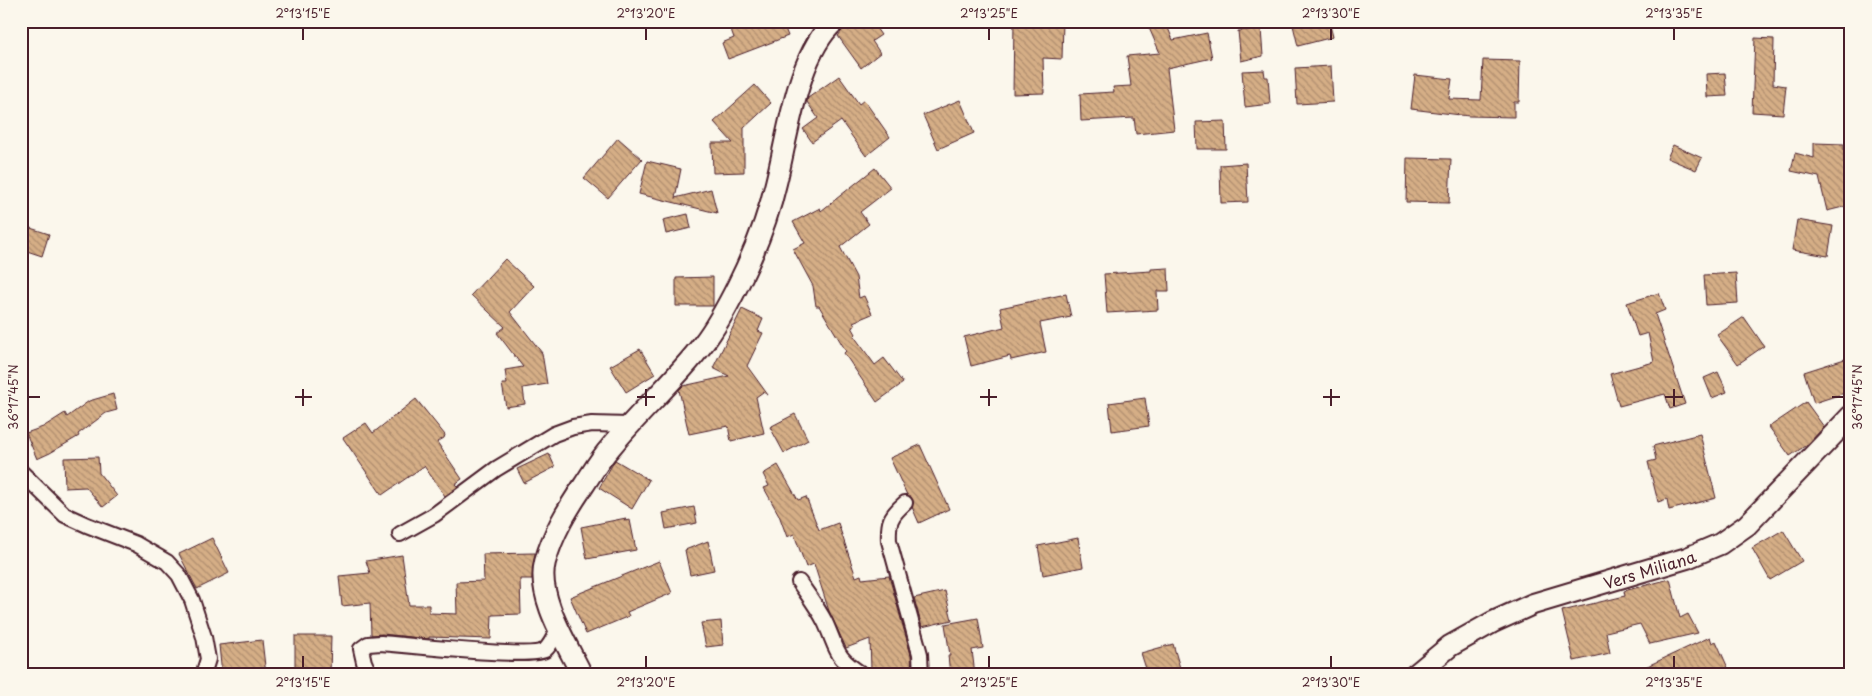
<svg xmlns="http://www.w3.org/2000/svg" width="1872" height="696" viewBox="0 0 1872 696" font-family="'Playpen Sans',sans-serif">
  <defs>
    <pattern id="building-back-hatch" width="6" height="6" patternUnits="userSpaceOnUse" patternTransform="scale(1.25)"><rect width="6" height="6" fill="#d5ae86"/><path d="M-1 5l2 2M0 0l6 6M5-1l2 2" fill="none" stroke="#af8d6e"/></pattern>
  </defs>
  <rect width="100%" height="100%" fill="#fbf7ec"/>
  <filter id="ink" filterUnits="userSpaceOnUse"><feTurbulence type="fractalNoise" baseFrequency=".02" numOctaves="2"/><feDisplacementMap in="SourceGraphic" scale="10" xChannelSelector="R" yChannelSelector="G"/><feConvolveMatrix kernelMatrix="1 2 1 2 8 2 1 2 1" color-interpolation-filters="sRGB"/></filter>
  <g filter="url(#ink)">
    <path fill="url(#building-back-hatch)" stroke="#4a1f2b" d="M728,21h54l6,15 -60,23 -6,-16 12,-5z
      M854,21h17l10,14 -9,6 8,12 -19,15 -23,-32 6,-8z
      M1014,21h49l-1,38 -19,-1 1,35 -31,1z
      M1146,21h19l8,19 34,-7 5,25 -45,10 7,62 -38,4 -2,-16 -53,3 -1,-27 34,-2 -1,-5 18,-1 -4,-30 33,-3z
      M1292,21h37l4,16 -35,9z
      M1261,29l2,27 -22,5 -3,-30z
      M1755,38l19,1 -1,45 13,2 -3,28 -31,-2z
      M1483,60l37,1 -1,41h-5v15l-45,-1 -58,-7 4,-34 37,4 -3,20 32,1z
      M1331,66l2,36 -36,2 -2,-36z
      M1264,70l1,7h3l2,27 -25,3 -3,-36z
      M1725,73l2,23 -20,1 -1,-23z
      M839,76l20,28 5,-4 26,37 -24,19 -25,-35 -29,21 -9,-13 15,-11 -11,-16 1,-4z
      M755,85l16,18 -27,25v44l-31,1 -1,-30h21l-19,-21z
      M960,100l14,33 -36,16 -15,-34z
      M1225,121l1,28h-29l-1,-27z
      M618,138l24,21 -34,39 -24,-20z
      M1814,143l30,1v20l7,-1v42l-24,6 -8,-34 -28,-6 4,-18 19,5z
      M1673,145l29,13 -6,12 -29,-12z
      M1407,158l44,1 -2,44 -43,-1z
      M647,161l34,8 -6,29 36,-9 6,24 -78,-19z
      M1246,163l2,39 -27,1 -1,-38z
      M875,168l16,20 -31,24 9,12 -29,23 16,30 3,21 5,-2 8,18 -19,8 2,4 -3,1 4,7 -2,2 21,29 9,-7 19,25 -26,19 -33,-49 2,-2 -27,-45h-3l-3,-20 -20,-37 12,-6 -12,-21 27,-14 1,3z
      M688,214l3,14 -25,6 -3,-14z
      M1797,220l36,6 -5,30 -36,-6z
      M21,225l28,9 -7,22 -21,-7z
      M505,259l29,27 -24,26 32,41 5,31 -24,4 2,16 -19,3 -4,-23h5l-2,-14 18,-3 -26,-34 8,-6 -34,-32z
      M1168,268l1,23h-12l1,19 -51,3 -3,-39 47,-3v-2z
      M1736,273l2,30 -32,2 -2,-30z
      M713,277v29h-37v-28z
      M1659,293l6,17 -10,4 30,90 -15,5 -5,-15 -46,12 -9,-32 44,-12 -6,-29 -10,3 -11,-33z
      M1066,294l5,23 -31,6 6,29 -35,8 -1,-4 -39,10 -7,-29 40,-10 -4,-19z
      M742,309l21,10 -5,12 5,2 -16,33 21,29 -5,-3 -7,5 8,36 -33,8 -3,-15 -39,8 -10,-44 4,-4 46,-10 -16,-8z
      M1744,317l20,29 -26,18 -21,-29z
      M640,349l15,25 -29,18 -16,-26z
      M1851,357v34l-37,12 -10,-31z
      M1718,372l9,20 -15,6 -8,-20z
      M113,394l4,16 -11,3 -28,21 1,2 -29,17 -13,6 -11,-26 17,-6 22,-14 2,4 22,-16z
      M1145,398l4,28 -37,5 -3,-28z
      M416,399l29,36 -1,3 -7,4 25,37 -7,5 3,3 -13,9 -21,-30 -42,29 -39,-57 23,-15 7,10z
      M1806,402l18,25 -16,17 -18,12 -21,-29z
      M795,414l13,26 -24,13 -14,-26z
      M1700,434l16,64 -47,12 -2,-11 -9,3 -10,-40 8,-2 -3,-14z
      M920,445l29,64 -30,14 -7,-16 1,-6 -6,-6 -17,-37z
      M549,454l6,13 -31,16 -7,-14z
      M98,457l1,16 18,23 -14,11 -17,-20 -21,1 -1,-30z
      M615,460l34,20 -17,29 -33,-21z
      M778,465l20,35 8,-3 13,33 19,-7 18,54 5,-2 1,4 27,-3 22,79 1,20h-9l-1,-7 -31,1 -1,-30 -24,9 -17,-37 -15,-47 -8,3 -12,-33 -7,3 -8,-22 -15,-27 5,-2 -6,-12z
      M694,507l3,16 -31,6 -3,-16z
      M626,518l-2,3 6,-1 6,30 -49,9 -6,-32z
      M1783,530l19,31 -32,19 -18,-32z
      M212,538l17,35 -32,16 -18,-35z
      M1078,538l5,29 -40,8 -5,-29z
      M708,541l6,29 -24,5 -5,-25z
      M535,553l-3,26h-12l1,35 -29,1 -1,24 -62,-2v2l-47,-5 -11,1 -1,-32 -28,3 -3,-30 31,-3 -4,-12 36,-6 7,50h20v8l28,1 -1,-32 28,-1 -1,-27z
      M659,561l13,32 -45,19 2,4 -43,18 -16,-37z
      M1670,579l10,39 8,-4 10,19 -48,11 -10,-20 -34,8 4,21 -36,8 -12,-50 63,-15 -1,-5z
      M945,591l7,29 -30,7 -8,-29z
      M978,618l5,30 -11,2 3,25h-25l-2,-20h2l-5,-31z
      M721,621l2,24 -17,2 -5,-24z
      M295,636h36l-1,39h-35z
      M1710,637l2,6 4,-2 12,27 -16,7h-84z
      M262,640l4,35h-44l-3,-30z
      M1173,644l9,31h-34l-7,-22z"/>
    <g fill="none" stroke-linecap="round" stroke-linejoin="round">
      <g stroke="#4a1f2b" stroke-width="18">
        <path id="minor" d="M21,472l44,43 22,10 49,19 31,18 12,13 13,25 12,37 4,22 -5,16
          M905,503c-15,13 -17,19 -16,38l31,113 1,21
          M400,534l34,-19 62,-46 58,-35 19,-7 19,-3 37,1
          M799,582c9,13 19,26 26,40 13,28 9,35 38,53
          M370,675l-6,-13 -3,-13 7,-5 13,-1c23,2 152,16 164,7 7,-6 10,-16 14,-23"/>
      </g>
      <g stroke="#4a1f2b" stroke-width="24">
        <g id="secondary">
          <path d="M582,675c-15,-31 -46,-79 -37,-113 8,-29 22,-52 39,-77 8,-12 16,-26 26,-37 29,-36 65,-67 93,-104 14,-18 25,-39 35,-59 16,-32 30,-67 38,-102 12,-47 21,-129 59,-162"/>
          <path id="s1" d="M1415,675l35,-29 43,-24 40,-18 154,-46 33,-14 27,-19 104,-109"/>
        </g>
      </g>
      <use href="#minor" stroke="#fbf7ec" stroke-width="14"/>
      <use href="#secondary" stroke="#fbf7ec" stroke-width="20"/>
    </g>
  </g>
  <path fill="none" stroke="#4a1f2b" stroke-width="2" d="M303,28v12M646,28v12M989,28v12M1331,28v12M1674,28v12M303,389v17M646,389v17M989,389v17M1331,389v17M1674,389v17M28,397h12M295,397h17M637,397h18M980,397h17M1323,397h17M1665,397h18M1832,397h12M303,656v12M646,656v12M989,656v12M1331,656v12M1674,656v12"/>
  <g text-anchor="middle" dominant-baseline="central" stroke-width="5" stroke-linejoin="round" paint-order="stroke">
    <g font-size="16" fill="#4a1f2b" stroke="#fbf7ec">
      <text stroke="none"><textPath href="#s1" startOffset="260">Vers Miliana</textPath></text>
    </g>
  </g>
  <rect width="1872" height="696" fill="none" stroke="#fbf7ec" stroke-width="55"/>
  <rect x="28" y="28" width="1816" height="640" fill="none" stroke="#4a1f2b" stroke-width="2"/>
  <g font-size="12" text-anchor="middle" fill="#4a1f2b">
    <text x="303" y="18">2°13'15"E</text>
    <text x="646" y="18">2°13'20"E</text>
    <text x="989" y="18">2°13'25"E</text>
    <text x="1331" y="18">2°13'30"E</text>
    <text x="1674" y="18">2°13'35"E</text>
    <text transform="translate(14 397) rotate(-90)" y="4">36°17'45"N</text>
    <text transform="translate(1858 397) rotate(-90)" y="4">36°17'45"N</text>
    <text x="303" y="687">2°13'15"E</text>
    <text x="646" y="687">2°13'20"E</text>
    <text x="989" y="687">2°13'25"E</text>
    <text x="1331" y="687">2°13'30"E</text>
    <text x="1674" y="687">2°13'35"E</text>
  </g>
</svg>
